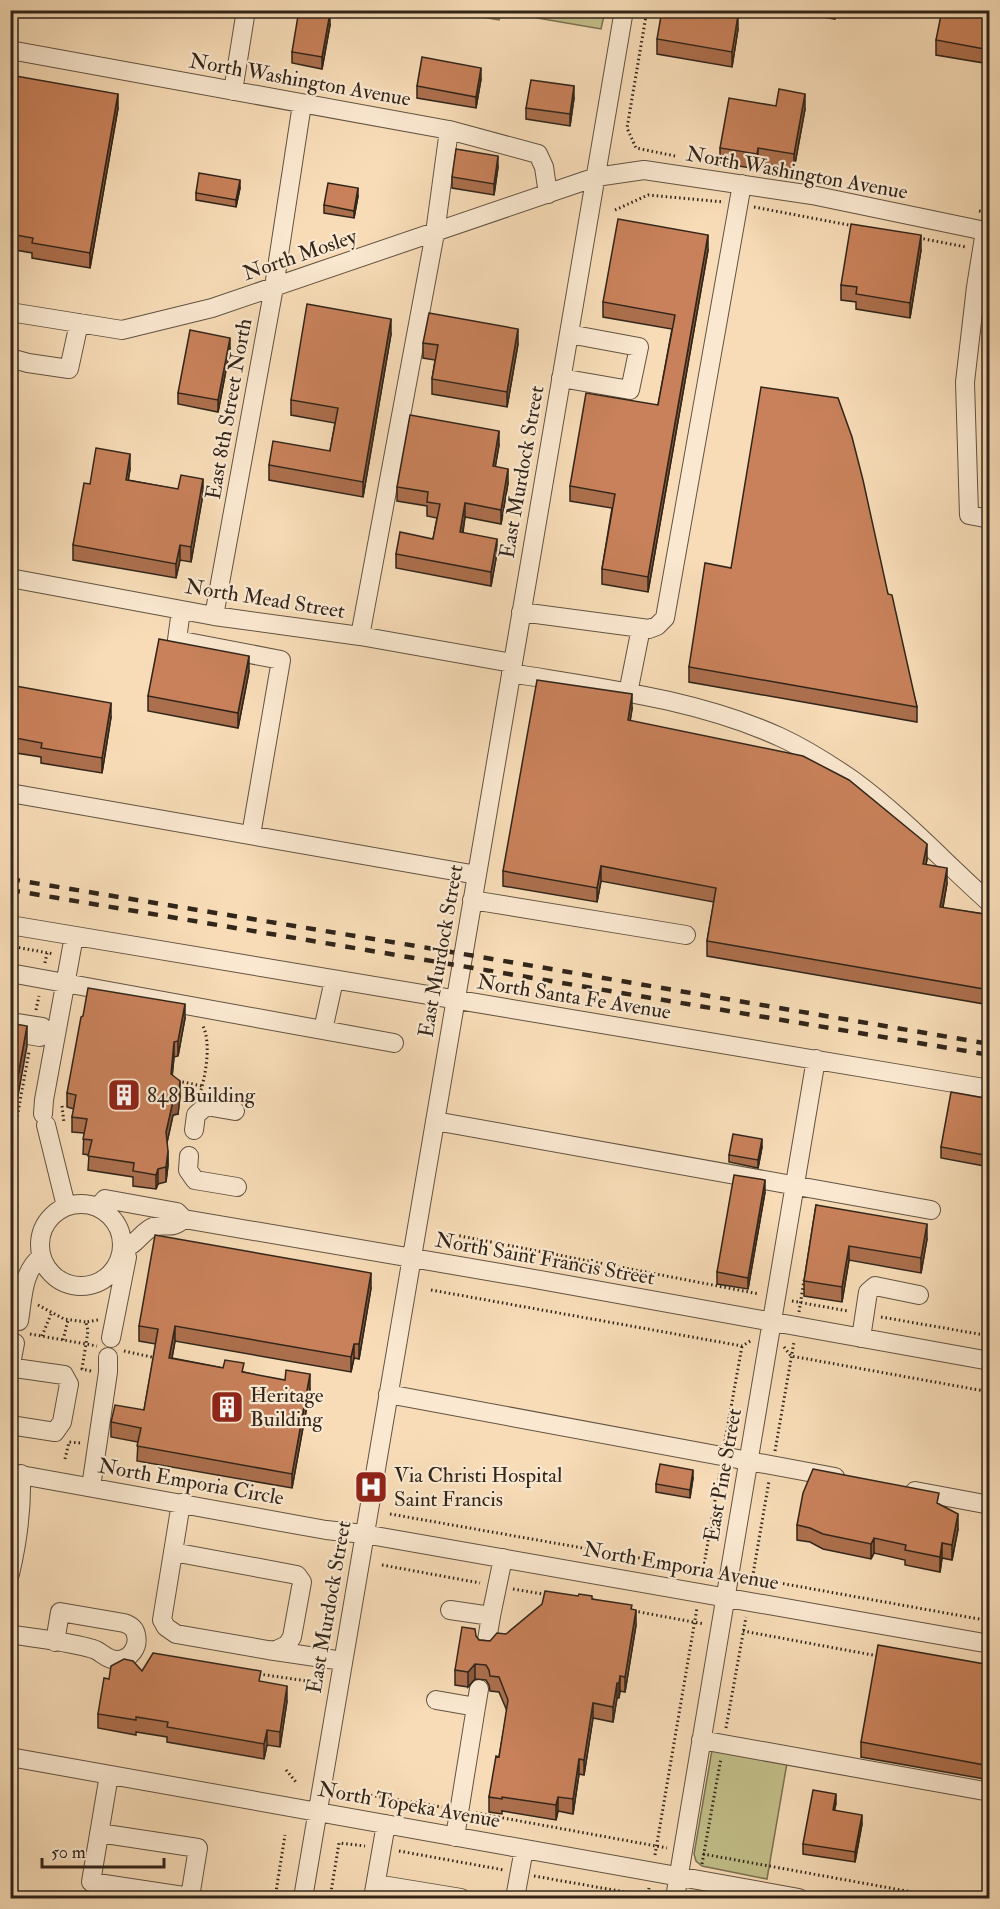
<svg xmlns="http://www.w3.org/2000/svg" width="1000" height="1909" viewBox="0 0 1000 1909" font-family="'IM FELL Double Pica',serif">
  <rect width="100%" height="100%" fill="#f7dcb7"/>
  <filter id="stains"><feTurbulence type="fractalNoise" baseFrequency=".00333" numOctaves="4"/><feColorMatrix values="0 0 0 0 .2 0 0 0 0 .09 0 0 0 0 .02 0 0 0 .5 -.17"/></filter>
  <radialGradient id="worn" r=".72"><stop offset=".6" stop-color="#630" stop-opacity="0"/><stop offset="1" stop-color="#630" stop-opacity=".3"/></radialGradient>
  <path fill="#c2bf8a" stroke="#7a7252" stroke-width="1.5" d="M447,11h158l-4,18 -99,-17 -3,8z
    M712,1750l75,13 -20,116 -65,-13 -6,-5 -2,-7z"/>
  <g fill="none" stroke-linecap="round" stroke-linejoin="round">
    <g stroke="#625341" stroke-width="20">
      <path id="minor" d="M10,50l439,80 89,24 6,13 4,27
        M233,91l13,-81
        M985,231l-9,56 -11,95 4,133 21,4
        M10,312l112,18 90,-22 384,-131 48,-7 168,25 178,37
        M10,358l18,5 41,6 10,-46
        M561,378l69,12 9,-43 -70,-13
        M10,578l204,38 146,20 152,27
        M181,610l-4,30 104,20 -30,175
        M521,612l128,17 8,-3 8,-8 77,-434
        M214,616l60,-329 28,-183
        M360,636l75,-403 14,-103
        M511,673c90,15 185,26 269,64 26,12 51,28 74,44 49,36 90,81 136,122
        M628,693l13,-65
        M10,793l467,82
        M472,900l214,35
        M10,925l980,164
        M10,973l384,70
        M10,1022l32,5 2,7 -4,3 -30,-5
        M323,1030l11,-50
        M43,1114l1,-14 30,-164
        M435,1121l496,89
        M46,1125l20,81
        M194,1130l2,-15 10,-9 29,5
        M189,1156l-1,14 7,10 42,7
        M40 1245a41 41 0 1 1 82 0a41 41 0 1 1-82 0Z
        M98,1207l7,-8 72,13 7,7 345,59 461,83
        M122,1249c14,-3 19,-17 31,-22 13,-5 17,4 31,-8
        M19,1321c4,-23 3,-49 22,-64
        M111,1338l16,-81
        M861,1338l7,-46 7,-6 44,9
        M10,1369l5,-26
        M10,1372l5,-4 49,7 5,9 -7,38 -7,10 -45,-7
        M388,1394l447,83
        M10,1473l316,57 38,4 626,110
        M91,1487l17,-115v-15
        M915,1491l75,14
        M181,1503l-19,117 4,7 10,7 92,16 75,11
        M173,1552l124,23 5,7 -10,55 -5,8 -13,6
        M10,1574c8,-34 12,-65 11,-100
        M450,1610l41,6 12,-58
        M10,1634c27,5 56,7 83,15 8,2 13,11 24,11 13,0 22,-13 19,-25 -1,-7 -6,-10 -12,-12l-64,-11 -5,30
        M486,1646l5,-30
        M436,1700l40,7 -21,130
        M476,1707l3,-18
        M701,1740l289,52
        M10,1757l789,141
        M99,1833l99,15 -8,49 -99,-15c6,-36 12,-72 18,-107
        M376,1884l85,14
        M303,1898l321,-1888
        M373,1898l13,-74
        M515,1898l9,-49
        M675,1898l141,-839"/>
    </g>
    <path stroke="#31251a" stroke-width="3" stroke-dasharray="1.5 3" stroke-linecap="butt" d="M647,10l-20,118 9,20 39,8
      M754,207l100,19
      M615,210l33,-15 76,7
      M979,211l11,2
      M919,238l47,9
      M10,946l44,8
      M45,963l2,-10
      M36,1010l3,-14
      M178,1081l24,5
      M201,1090c5,-17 10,-47 2,-64
      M62,1106l2,17
      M10,1156l19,-104
      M10,1201l9,8
      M439,1241l11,-7 309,60
      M431,1290l311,56 10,-6
      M792,1301l56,10
      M38,1305l26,14 22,3
      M799,1312l5,-32
      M881,1317l109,19
      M30,1334l67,12
      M42,1336l9,-22
      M63,1340l5,-20
      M784,1347l7,9 199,36
      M124,1351l32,7
      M91,1371l-9,-2 6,-38 -2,-9 12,-2
      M725,1441l17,-95
      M775,1451l19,-109
      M65,1459l4,-17 11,1
      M390,1514l323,57
      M382,1565l98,18
      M702,1577l18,-106
      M752,1578l238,43
      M751,1586l18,-105
      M513,1589l35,6
      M634,1611l70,13
      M743,1631l135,25
      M259,1674l55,8
      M726,1728l20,-111
      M286,1770l10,12
      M344,1791l98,16
      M476,1813l191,35
      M399,1851l105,19
      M703,1854l242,44
      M655,1855l42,-247
      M702,1864l19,-106
      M534,1876l125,22
      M275,1898l10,-63
      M330,1898l9,-55 26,3
      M647,1898l2,-10"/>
    <use href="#minor" stroke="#fae8d0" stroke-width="18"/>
    <path stroke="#31251a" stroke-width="4.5" stroke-dasharray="10 10" stroke-linecap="butt" d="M10,879l418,69 562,96
      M10,890l980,165"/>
  </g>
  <path fill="#ac6f4d" stroke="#31251a" stroke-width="1.5" d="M807,10h29l-1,9 -28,-5z
    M990,10v54l-54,-9v-15z
    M330,25l-8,44 -30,-6v-11z
    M738,29l-6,38 -75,-13v-15z
    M10,75l108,33 -28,160 -58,-10v-5l-22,-4z
    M481,79l-5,29 -59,-10v-12z
    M574,98l-4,28 -44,-7v-11z
    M776,106l29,3 -11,60 -36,-6 -1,6 -37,-6v-15z
    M498,167l-4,28 -42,-7v-11z
    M240,188l-4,19 -40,-7v-7z
    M358,196l-4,22 -30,-5v-8z
    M708,250l-60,342 -46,-8v-15l10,-61 -42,-7v-15l88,-81 14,-76 -69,-12v-15z
    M921,250l-11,68 -54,-9v-7l-15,-2v-15z
    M391,334l-28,163 -94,-17v-15l61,-14 5,-28 -44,-8v-15z
    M423,343l95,1 -11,63 -75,-13v-15l3,-19 -12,-2z
    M230,349l-12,63 -40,-8v-11z
    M499,445l-4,22 13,16 -7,41 -36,-7 -2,16 34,20 -6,33 -95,-18v-14l37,-15 4,-21 -10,-2v-10l-30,-5v-14z
    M130,469l-2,11 75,14 -12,68 -11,-2 -4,18 -103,-18v-15l17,-61z
    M731,568l157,26 29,113v15l-228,-40v-15z
    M249,671l-11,57 -90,-17v-15z
    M10,685l101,32 -9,56 -61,-10v-6l-31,-5z
    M632,709l-2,12 297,138 -1,6 21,18 -4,25 47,7v90l-283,-49v-15l7,-39 -113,-21 -4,21 -94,-16v-15z
    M185,1018l-7,38 -4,1 -2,18 8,21 -2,18 -5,1 -6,27 1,23 -2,17 -8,2 -2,5 -23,-3v-9l-45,-7 1,-15 -6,-1 1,-21 -12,-1v-15l2,-8 -7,-2v-14z
    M990,1099v68l-49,-9v-11z
    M762,1147l-4,21 -29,-6v-7z
    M765,1192l-17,97 -31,-5v-12z
    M816,1205l111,34 -6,34 -72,-13 -7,42 -38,-6v-15z
    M371,1288l-12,71 -5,-1 -3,14 -176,-31 -3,17 72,14 66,17 -18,99 -155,-27 1,-19 -27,-5v-15l33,-12 12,-66 -17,-3v-15z
    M693,1478l-3,20 -34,-6v-8z
    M939,1504l19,25 -6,31 -10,-2 -2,14 -35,-7v-5l-31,-7 -3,6 -48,-10 -13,-7 -13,-2v-15z
    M990,1579v28l-3,-1v-11z
    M592,1599l40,11 4,15 -11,67 -5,-1 -1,7h-2l-4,24 -20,-4 -9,57 -5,-1 -6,40 -15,-3 -2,9 -54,-9v3l-13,-2v-15l10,-40 8,-46 -8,-19 -9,-1 -1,-6 -3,-5 -11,-1 -7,8 -13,-2v-15l21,-34 3,4 11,1z
    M990,1665v115l-129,-23v-15z
    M142,1671l119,11 26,19 -7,46 -13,-2 -3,14 -97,-17v-5l-31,-5v3l-38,-7v-14z
    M836,1803l-2,7 28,14 -7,38 -52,-8v-10z"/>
  <path fill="#8c5a3f" stroke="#31251a" stroke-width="1.5" d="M330,13v12l-8,44v-12z
    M738,15v14l-6,38v-15z
    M481,68v11l-5,29v-11z
    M574,86v12l-4,28v-12z
    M118,94v14l-28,160v-15z
    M805,94v15l-11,60v-15z
    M758,148v15l-1,6v-15z
    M498,156v11l-4,28v-11z
    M240,180v8l-4,19v-7z
    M358,188v8l-4,22v-7z
    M708,235v15l-60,342v-15z
    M921,235v15l-11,68v-15z
    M391,319v15l-28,163v-15z
    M518,329v15l-11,63v-15z
    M230,338v11l-12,63v-12z
    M13,356v15l-3,17v-15z
    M499,431v14l-6,35v-14z
    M130,454v15l-4,26v-15z
    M508,469v14l-7,41v-14z
    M203,479v15l-12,68v-15z
    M465,503v14l-5,29v-14z
    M497,539v14l-6,33v-14z
    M180,545v15l-4,18v-14z
    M249,656v15l-11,57v-15z
    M632,694v15l-4,26v-15z
    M111,703v14l-9,56v-15z
    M927,844v15l-4,20v-15z
    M601,866v15l-4,21v-14z
    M947,868v15l-7,39v-15z
    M185,1004v14l-7,38v-15z
    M27,1026v20l-17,94v-20z
    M174,1042v15l-3,32v-15z
    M180,1081v15l-2,18 -5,1 -7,32v-15l7,-31z
    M762,1139v8l-4,21v-8z
    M168,1151v14l-2,17v-15z
    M158,1169v15l-2,5v-14z
    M765,1180v12l-17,97v-11z
    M12,1184v21l-2,4v-20z
    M927,1224v15l-6,34v-15z
    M849,1246v14l-7,42v-15z
    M371,1273v15l-12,71v-15z
    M175,1326v15l-6,32v-15z
    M354,1344v14l-3,14v-15z
    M310,1374v15l-18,99v-14z
    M693,1470v8l-3,20v-8z
    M958,1514v15l-6,31v-15z
    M874,1538v15l-3,6v-15z
    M942,1543v15l-2,14v-15z
    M636,1610v15l-11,67v-15z
    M475,1664v15l-7,8v-15z
    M620,1676v15l-1,7v-15z
    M617,1683v15l-4,24v-15z
    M287,1686v15l-7,46v-15z
    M593,1703v15l-9,57v-15z
    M267,1730v15l-3,14v-15z
    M579,1759v15l-6,40v-15z
    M836,1794v9l-3,16v-9z
    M558,1797v14l-2,9v-15z
    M862,1815v9l-7,38v-10z"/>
  <path fill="#c8815a" stroke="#31251a" stroke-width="1.5" d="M299,10h15l16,3 -8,44 -30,-5z
    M662,10h53l23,5 -6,37 -75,-13z
    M942,10h48v40l-54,-10z
    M422,57l59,11 -5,29 -59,-11z
    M10,75l108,19 -28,159 -58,-10 1,-5 -23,-4z
    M531,80l43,6 -4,28 -44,-6z
    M779,89l26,5 -11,60 -36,-6 -1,6 -37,-6 9,-50 47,8z
    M456,149l42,7 -4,28 -42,-7z
    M199,173l41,7 -4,20 -40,-7z
    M328,183l30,5 -4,23 -30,-6z
    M618,219l90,16 -60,342 -46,-8 13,-75 -45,-8 16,-93 72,12 17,-90 -72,-13z
    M851,224l70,11 -11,68 -54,-9 1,-7 -16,-2z
    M307,304l84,15 -28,163 -94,-17 4,-24 57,10 8,-43 -47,-8z
    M429,313l89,16 -11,63 -75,-13 6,-34 -15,-2z
    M190,330l40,8 -12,62 -40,-7z
    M10,355l3,1 -3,17z
    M761,387l77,11 14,39 11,43 25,114 4,1 25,112 -228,-40 16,-104 26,5z
    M410,415l89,16 -6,35 15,3 -7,41 -36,-7 -5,29 37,7 -6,33 -95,-18 4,-22 33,7 7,-35 -13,-2 1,-10 -31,-5z
    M96,448l34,6 -4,26 52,9 3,-14 22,4 -12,68 -11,-2 -4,19 -103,-19 11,-62 6,1z
    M159,639l90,17 -11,57 -90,-17z
    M537,680l95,14 -4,26 175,36 46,24 78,64 -4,20 24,4 -7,39 50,8v75l-283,-49 9,-53 -115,-22 -4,22 -94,-17z
    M10,685l101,18 -9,55 -61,-10 1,-5 -32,-6z
    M88,988l97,16 -7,37 -4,1 -3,32 9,7 -2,18 -5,2 -7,31 2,19 -2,16 -8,2 -2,6 -23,-4 1,-8 -46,-7 4,-16 -9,-1 4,-20 -15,-2 4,-22 -9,-2 14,-76 2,-1z
    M10,1023l17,3 -17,94z
    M951,1092l39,7v57l-49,-9z
    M733,1134l29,5 -4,21 -29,-5z
    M734,1175l31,5 -17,98 -31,-6z
    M816,1205l111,19 -6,34 -72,-12 -7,41 -38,-6z
    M155,1235l216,38 -12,71h-5l-3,13 -176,-31 -6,32 54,10 2,-8 19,3 -2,9 43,8 1,-10 24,4 -18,100 -155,-28 4,-18 -30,-6 4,-17 29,5 14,-81 -19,-3z
    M660,1464l33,6 -3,20 -34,-6z
    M813,1469l126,24 -2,10 21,11 -6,31 -10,-2 -2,14 -35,-7 1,-5 -32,-7 -3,6 -48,-10 -13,-6 -13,-3 6,-32z
    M990,1579v16h-3z
    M545,1591l33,5 1,-2 13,2v3l40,6 -1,4 5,1 -11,67 -5,-1 -1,7h-2l-4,24 -20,-4 -9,57 -5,-1 -6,40 -15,-2 -2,8 -54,-8v2l-13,-2 7,-41 3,1 9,-57 -9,-23 -9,-1 -1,-6 -3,-5 -11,-1 -7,8 -13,-2 7,-43 13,2 1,7 3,4 11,1 7,-8 9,1 36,-30z
    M878,1645l112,20v101l-129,-24z
    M153,1653l108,18 -2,10 28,5 -7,46 -13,-2 -3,14 -97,-17 1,-5 -32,-5v3l-38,-6 6,-36 5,1 2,-13 13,-7 9,2 9,10z
    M813,1790l23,4 -3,16 29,5 -7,37 -52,-8z
    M556,1895l20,4h-20z
    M404,1896l12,3h-12z"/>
  <defs>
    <g id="building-square" transform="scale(1.725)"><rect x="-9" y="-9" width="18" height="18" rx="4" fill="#8f2418" stroke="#fae8d0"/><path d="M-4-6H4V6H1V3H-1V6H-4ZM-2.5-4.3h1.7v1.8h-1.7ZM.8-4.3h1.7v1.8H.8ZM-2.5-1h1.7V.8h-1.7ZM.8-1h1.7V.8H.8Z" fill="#fff"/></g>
    <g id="hospital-square" transform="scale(1.725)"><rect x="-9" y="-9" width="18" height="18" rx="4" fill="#8f2418" stroke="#fae8d0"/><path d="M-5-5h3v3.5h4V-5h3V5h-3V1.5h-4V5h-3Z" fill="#fff"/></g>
  </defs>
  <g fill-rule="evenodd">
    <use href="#building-square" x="124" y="1095"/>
    <use href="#building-square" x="227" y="1407"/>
    <use href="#hospital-square" x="371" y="1487"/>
  </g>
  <g text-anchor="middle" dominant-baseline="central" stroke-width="4.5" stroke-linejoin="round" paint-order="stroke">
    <g font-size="21" fill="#31251a" stroke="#fae8d0">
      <text transform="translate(300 80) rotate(10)">North Washington Avenue</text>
      <text transform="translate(797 173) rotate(10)">North Washington Avenue</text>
      <text transform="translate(300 255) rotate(-19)">North Mosley</text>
      <text transform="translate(229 409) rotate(-80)">East 8th Street North</text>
      <text transform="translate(522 472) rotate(-80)">East Murdock Street</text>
      <text transform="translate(265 599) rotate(9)">North Mead Street</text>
      <text transform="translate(441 951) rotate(-80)">East Murdock Street</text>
      <text transform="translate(574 997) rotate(9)">North Santa Fe Avenue</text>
      <text transform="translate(545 1259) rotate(10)">North Saint Francis Street</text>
      <text transform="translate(723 1475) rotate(-80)">East Pine Street</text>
      <text transform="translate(191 1482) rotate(10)">North Emporia Circle</text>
      <text transform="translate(681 1566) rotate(10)">North Emporia Avenue</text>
      <text transform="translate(329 1607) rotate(-80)">East Murdock Street</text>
      <text transform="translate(409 1805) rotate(10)">North Topeka Avenue</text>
    </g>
    <g font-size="21" fill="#31251a" stroke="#fae8d0" text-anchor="start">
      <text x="147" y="1095">848 Building</text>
      <text x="250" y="1395">Heritage<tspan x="250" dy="24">Building</tspan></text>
      <text x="394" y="1475">Via Christi Hospital<tspan x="394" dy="24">Saint Francis</tspan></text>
    </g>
  </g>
  <rect width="1000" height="1909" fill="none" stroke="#f7dcb7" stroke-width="36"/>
  <rect x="12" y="12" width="976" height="1885" fill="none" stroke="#31251a" stroke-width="3"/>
  <rect x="18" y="18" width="964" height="1873" fill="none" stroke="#31251a" stroke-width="1.5"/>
  <path d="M42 1858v9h122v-9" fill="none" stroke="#31251a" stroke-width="3"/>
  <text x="51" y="1858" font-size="18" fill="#31251a" stroke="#fae8d0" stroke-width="4.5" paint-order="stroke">50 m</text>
  <rect width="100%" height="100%" filter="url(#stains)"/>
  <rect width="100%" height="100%" fill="url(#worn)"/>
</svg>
